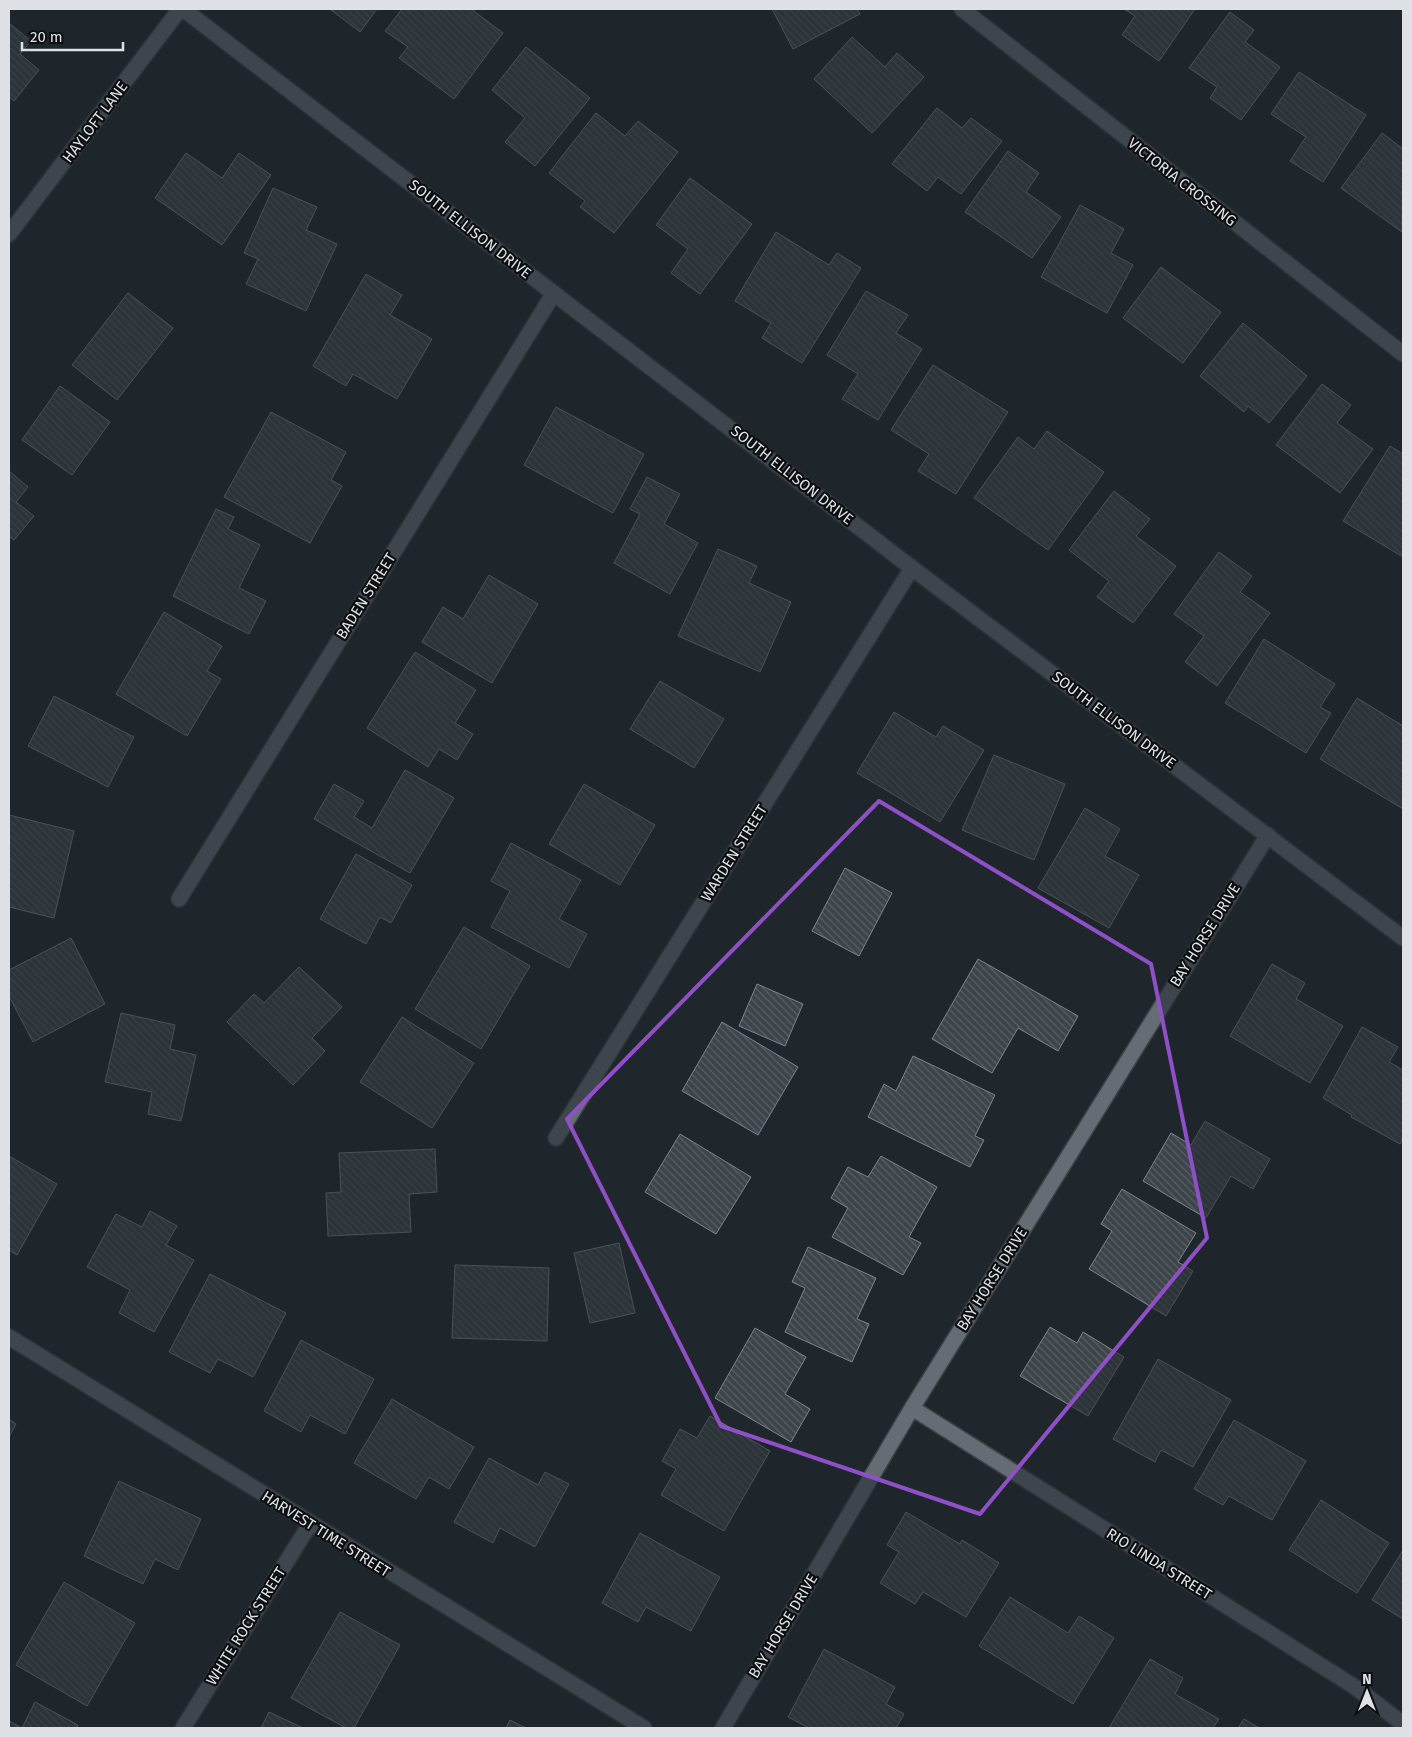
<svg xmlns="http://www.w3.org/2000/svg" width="1412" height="1737" viewBox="0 0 1412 1737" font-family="'Fira Sans',sans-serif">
  <defs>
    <pattern id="building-back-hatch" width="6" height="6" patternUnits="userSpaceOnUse" patternTransform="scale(1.25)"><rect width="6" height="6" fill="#3d444a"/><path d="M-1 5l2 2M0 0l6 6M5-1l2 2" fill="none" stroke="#595f64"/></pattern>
  </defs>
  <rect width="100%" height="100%" fill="#1f262c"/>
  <path fill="url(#building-back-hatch)" stroke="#7d858c" d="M330,9h47l-17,23z
    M402,9h69l32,24 -49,66 -55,-41 9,-11 -23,-16z
    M772,9h85l3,5 -67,35z
    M1124,9h71l-36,52 -37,-26 13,-19z
    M1230,12l24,18 -9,12 35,25 -39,53 -31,-22 7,-11 -28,-19z
    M9,23l22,18 -11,13 19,16 -25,31 -5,-4z
    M852,37l33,30 12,-14 27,24 -52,56 -58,-54z
    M526,47l64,51 -55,68 -30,-24 20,-24 -33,-28z
    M1299,72l67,43 -43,67 -33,-21 16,-24 -35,-23z
    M937,108l25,20 9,-10 31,23 -41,53 -23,-17 -11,14 -35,-27z
    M596,113l29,23 13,-15 40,31 -64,81 -34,-26 5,-6 -36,-28z
    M1382,133l21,16 -1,83 -61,-44z
    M1008,151l31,22 -13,19 35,25 -29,41 -67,-46z
    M186,153l36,25 17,-25 32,22 -49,70 -67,-47z
    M690,178l62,46 -52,70 -29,-21 17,-24 -32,-24z
    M273,188l44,19 -11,23 31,14 -31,67 -60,-27 12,-25 -14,-6z
    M1080,205l44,24 -13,24 22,12 -26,48 -66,-36z
    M776,232l53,33 8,-12 24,15 -59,95 -40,-25 9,-15 -36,-22z
    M1161,267l60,45 -38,51 -60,-45z
    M366,274l36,21 -12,20 42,24 -35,60 -44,-25 -7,12 -33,-20z
    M866,291l42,24 -12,18 26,16 -44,71 -36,-21 16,-25 -31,-19z
    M128,293l45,35 -56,72 -45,-35z
    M1243,323l64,53 -38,47 -21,-17 -4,6 -44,-36z
    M933,365l75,47 -52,82 -38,-23 11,-17 -38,-24z
    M1322,384l29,21 -14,18 36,26 -33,44 -64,-48z
    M60,386l50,36 -38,53 -50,-35z
    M556,407l88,47 -31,59 -89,-48z
    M271,412l75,40 -15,28 11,6 -32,57 -86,-46z
    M1047,431l57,41 -56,78 -74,-52 44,-61 16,12z
    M1390,446l13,8v103l-60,-36z
    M9,471l19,16 -12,15 18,14 -20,24 -5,-4z
    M647,477l33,17 -16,30 34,19 -28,51 -56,-31 26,-49 -10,-5z
    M1114,491l36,28 -14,17 40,30 -43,57 -36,-26 12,-16 -40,-31z
    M216,509l18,8 -6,12 32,16 -21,43 27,13 -17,33 -76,-38z
    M718,549l39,17 -8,17 42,19 -31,70 -82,-36z
    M1219,552l33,24 -12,16 30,21 -53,73 -32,-24 19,-26 -30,-22z
    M489,575l49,29 -46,79 -70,-41 21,-35 20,12z
    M164,612l58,34 -15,25 14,8 -34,57 -71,-42z
    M1264,639l71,45 -15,23 11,6 -25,40 -81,-50z
    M415,652l61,38 -21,33 18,11 -16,26 -18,-11 -11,18 -61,-39z
    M660,681l64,38 -30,49 -64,-39z
    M54,696l80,41 -26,50 -80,-41z
    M1357,698l46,28v83l-83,-50z
    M894,712l42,25 7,-11 41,24 -44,72 -83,-49z
    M994,755l71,29 -31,76 -72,-30z
    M405,770l49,28 -44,75 -96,-54 20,-35 30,17 -10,16 18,11z
    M584,784l71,41 -35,60 -71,-41z
    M1085,808l35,21 -15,27 34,19 -30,53 -71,-40z
    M9,815l65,16 -20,87 -45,-11z
    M511,843l70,37 -22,39 28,15 -18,34 -78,-41 19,-36 -19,-10z
    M356,854l56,31 -21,38 -11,-6 -14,27 -46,-25z
    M845,868l47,25 -33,63 -47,-25z
    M464,927l66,39 -49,83 -66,-40z
    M71,938l34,66 -72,38 -24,-46v-26z
    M978,959l100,57 -20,35 -40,-23 -26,45 -60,-34z
    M1272,964l33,19 -9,16 47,27 -33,57 -80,-47z
    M299,967l43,40 -30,31 13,13 -32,34 -66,-63 27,-28 10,9z
    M757,984l46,20 -18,42 -46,-20z
    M121,1013l54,12 -5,24 26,6 -15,66 -33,-7 4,-22 -47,-10z
    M402,1017l72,46 -42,65 -72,-46z
    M722,1022l76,45 -40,68 -76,-44z
    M1362,1027l36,20 -9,15 14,8v68l-3,6 -49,-27 1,-2 -29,-17z
    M913,1056l82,39 -20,41 9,4 -14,27 -102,-50 16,-33 12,7z
    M1205,1121l65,38 -17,30 -22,-13 -25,42 -63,-37 28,-48 20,12z
    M680,1134l71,43 -35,57 -71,-42z
    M435,1149l2,43 -28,2 2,38 -83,4 -2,-43 15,-1 -2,-39z
    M9,1156l48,28 -40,71 -8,-5z
    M881,1156l56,31 -28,50 12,6 -18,32 -71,-38 16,-29 -17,-10 17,-31 20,10z
    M1122,1189l74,44 -18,29 15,9 -27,45 -77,-47 23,-38 -11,-7z
    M150,1211l27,15 -11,19 28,15 -40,72 -35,-19 11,-23 -43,-23 29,-53 26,13z
    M619,1243l16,70 -45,10 -16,-70z
    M808,1247l68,31 -19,41 12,5 -17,38 -67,-30 20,-44 -13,-6z
    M455,1265l94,3 -2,73 -95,-3z
    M210,1274l76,39 -33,64 -35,-18 -8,14 -41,-21z
    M1050,1327l27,16 6,-11 41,25 -36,59 -68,-40z
    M755,1328l51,29 -21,37 25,15 -19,33 -76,-44z
    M301,1340l73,39 -29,55 -35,-19 -9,17 -37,-21z
    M1158,1359l73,41 -38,67 -32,-17 -6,12 -42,-23z
    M392,1399l82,48 -25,42 -20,-12 -13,22 -62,-36z
    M710,1416l60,35 -46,80 -63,-36 15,-26 -14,-8 18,-32 17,9z
    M9,1419l7,5 -7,13z
    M1234,1420l72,41 -34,59 -43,-24 -6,9 -29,-16z
    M489,1458l49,27 7,-13 24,12 -34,63 -35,-19 -7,15 -39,-21z
    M119,1481l82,38 -23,51 -23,-11 -12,25 -59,-28z
    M1321,1500l68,43 -32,50 -68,-43z
    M906,1512l54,32 2,-4 37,23 -33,54 -43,-25 -8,12 -35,-21 19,-31 -12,-7z
    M640,1533l80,44 -29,54 -45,-24 -8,15 -36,-19z
    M1403,1550v69l-31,-19z
    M64,1582l71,41 -48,83 -71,-41z
    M1010,1597l58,36 11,-17 35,22 -41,66 -94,-58z
    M340,1612l60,33 -46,83h-8l-55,-30z
    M824,1649l71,38 -9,17 18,10 -8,14h-87l-21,-11z
    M1150,1659l33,19 -8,16 44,25 -6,9h-104z
    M35,1702l43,23 -1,3h-68v-7l13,7z
    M269,1712l34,16h-42z
    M1244,1719l15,9h-21z
    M510,1720l16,8h-20z"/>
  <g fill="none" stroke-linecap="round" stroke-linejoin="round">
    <g stroke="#3c4246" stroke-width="18">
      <path id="minor" d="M183,9l729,559 491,370
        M962,9l441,345
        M9,234l171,-225
        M179,899l375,-606
        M556,1138l356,-570
        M9,1337l635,391
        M912,1408l443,279 48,37
        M183,1728l127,-204
        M723,1728l189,-320 356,-573"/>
    </g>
    <use href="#minor" stroke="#656c73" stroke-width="15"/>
  </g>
  <path d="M0 0H1412V1737H0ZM879,801l272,163 56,274 -227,276 -259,-88 -154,-307z" fill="#1f262c" fill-opacity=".55" fill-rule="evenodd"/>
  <path fill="none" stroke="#8f50c7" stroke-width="4" stroke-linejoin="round" d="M879,801l272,163 56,274 -227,276 -259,-88 -154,-307z"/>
  <g text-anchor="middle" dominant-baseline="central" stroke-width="4.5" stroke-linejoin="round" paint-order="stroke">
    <g font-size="15" fill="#dee2e6" stroke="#0c0e11">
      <text transform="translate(95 122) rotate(-53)">HAYLOFT LANE</text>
      <text transform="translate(1182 182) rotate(38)">VICTORIA CROSSING</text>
      <text transform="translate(470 229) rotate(38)">SOUTH ELLISON DRIVE</text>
      <text transform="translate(792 475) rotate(38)">SOUTH ELLISON DRIVE</text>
      <text transform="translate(366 596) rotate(-58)">BADEN STREET</text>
      <text transform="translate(1114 720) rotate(37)">SOUTH ELLISON DRIVE</text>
      <text transform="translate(734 853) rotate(-58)">WARDEN STREET</text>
      <text transform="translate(1205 935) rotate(-58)">BAY HORSE DRIVE</text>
      <text transform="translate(992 1279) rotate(-58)">BAY HORSE DRIVE</text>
      <text transform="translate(326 1534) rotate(32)">HARVEST TIME STREET</text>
      <text transform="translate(1159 1564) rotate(32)">RIO LINDA STREET</text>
      <text transform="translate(246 1626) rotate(-58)">WHITE ROCK STREET</text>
      <text transform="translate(783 1626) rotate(-59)">BAY HORSE DRIVE</text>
    </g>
  </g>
  <rect width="1412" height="1737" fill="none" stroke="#dee2e6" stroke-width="20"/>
  <g transform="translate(1367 1692)" stroke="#0c0e11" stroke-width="4" paint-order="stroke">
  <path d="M0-4L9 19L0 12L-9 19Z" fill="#dee2e6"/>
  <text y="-8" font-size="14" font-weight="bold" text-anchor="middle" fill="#dee2e6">N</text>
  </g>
  <path d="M22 42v8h101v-8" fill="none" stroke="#dee2e6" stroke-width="2.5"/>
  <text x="30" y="42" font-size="15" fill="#dee2e6" stroke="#0c0e11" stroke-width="4" paint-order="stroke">20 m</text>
</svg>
